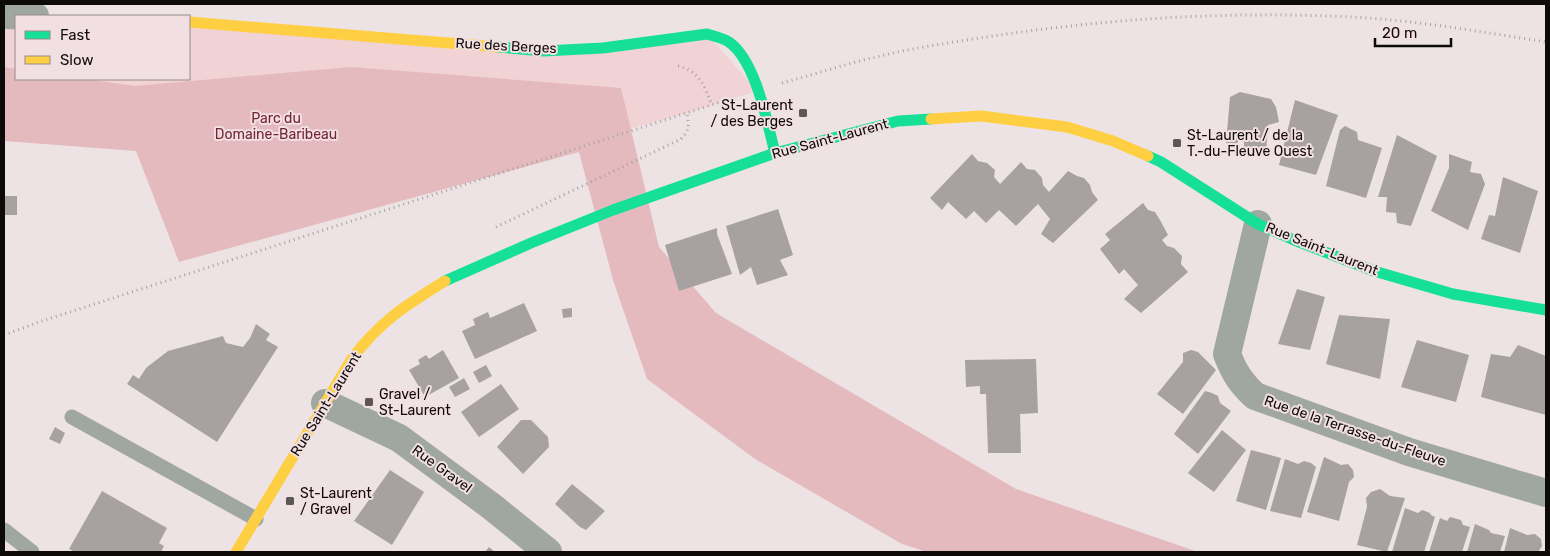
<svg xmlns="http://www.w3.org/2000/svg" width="1550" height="556" viewBox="0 0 1550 556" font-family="Rubik,sans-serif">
  <rect width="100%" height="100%" fill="#ede3e4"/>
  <path fill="#f1d2d5" d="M4,15l12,1v63h173v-57l355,29 163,-17 50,57 -70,22 -503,139 -46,-112 -134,-8z"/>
  <path fill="#e5babf" d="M4,67l12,2v10h68l51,7 216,-19 270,21 38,159 57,66 300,176 182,63h-271l-25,-8 -147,-85 -108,-80 -34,-99 -34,-128 -400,110 -43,-111 -132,-10z"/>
  <path fill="#a8a1a1" d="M1240,92l31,7 5,8 3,15 -11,3 -2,30 -22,-5v-13l-4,1 -4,7 -10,-2 4,-46z
    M1295,100l43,15 -22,60 -37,-10z
    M1345,126l12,6 1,8 24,8 -16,50 -40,-12 14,-56z
    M1397,135l40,21 -26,70 -14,-3 -1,-10 -10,-1 1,-15h-9z
    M972,154l6,7 9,2 8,7 -1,7 6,7 21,-22 6,7 8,1 7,8 1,7 6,7 19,-21 9,5 7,2 6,7 2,7 6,8 -45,43 -12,-9 9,-15 -12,-15 -22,22 -17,-16 -13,13 -12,-12 -8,8 -18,-17 -6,8 -12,-12z
    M1449,154l23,8 -2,10 11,2 4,10 -17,46 -37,-19 18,-43z
    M1503,177l35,14 -18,62 -39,-14 8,-24 6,1z
    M4,196h13v19h-13z
    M1143,203l5,7 7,2 5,8 8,15 -6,5 5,6 7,2 8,8 -1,8 7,8 -47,41 -17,-14 14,-14 -14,-16 -5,5 -19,-25 10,-9 -5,-6z
    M778,209l15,46 -13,5 8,15 -31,10 -6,-18 -11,8 -14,-49z
    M717,228v6l15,40 -53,17 -14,-46z
    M1297,289l28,8 -15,53 -32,-6z
    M524,303l13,28 -62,28 -13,-28 13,-6 -2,-6 15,-7 2,6z
    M572,308v9l-9,1 -1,-9z
    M1339,315l51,4 -10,60 -54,-15z
    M256,324l14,10 -4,6 12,7 -61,95 -90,-58 6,-9 6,4 7,-11 22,-17 55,-15 3,7 17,4 7,-9z
    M1417,340l52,15 -13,47 -55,-15z
    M1518,345l28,11v59l-65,-18 10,-43 19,3z
    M443,350l16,28 -34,19 -16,-27 11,-6 -2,-4 8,-5 3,4z
    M1191,350l7,2 18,18 -33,44 -26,-20 26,-32v-9z
    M1036,359l2,54 -18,1 1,39h-33l-2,-59h-6v-8l-14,1 -1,-27z
    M486,365l6,11 -13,7 -6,-11z
    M464,378l6,11 -15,8 -6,-10z
    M501,384l18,25 -40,28 -18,-25z
    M1205,391l7,2 6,3 2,7 11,8 -33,43 -24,-20z
    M521,420h10l17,17 1,10 -26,27 -26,-27z
    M55,427l10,6 -5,11 -11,-5z
    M1222,430l24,20 -32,42 -26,-19z
    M1251,450l30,8 -15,52 -30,-9z
    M1324,457l17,8 7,-1 5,6 1,7 -5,5 -10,39 -32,-9z
    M1285,459l13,5 6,-3 7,2 5,4 -15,51 -31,-7z
    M390,470l34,22 -32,53 -38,-24z
    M572,484l33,27 -19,19 -6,-3 -25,-23z
    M1380,489l10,7 15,2 -18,54 -30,-7 10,-38 -1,-9 5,-6z
    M102,491l65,37 -8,15 5,3 -3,6h-86l-6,-3z
    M1405,508l13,5 4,-3 8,3 1,2 4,2 -11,35h-32z
    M1450,517l11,3 2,5 7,2 -8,25h-33l11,-34 7,3z
    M1475,524l14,6 2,3 14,3 -5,16h-33z
    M1510,528l17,7 8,-1 6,5 1,7 -4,6h-34z
    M489,547l6,5h-10z"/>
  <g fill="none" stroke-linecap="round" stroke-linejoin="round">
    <path stroke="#a3a4a1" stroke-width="3" stroke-dasharray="1 4" stroke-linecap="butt" d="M678,66c22,5 26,20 34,39
      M782,83c30,-8 60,-18 90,-25 43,-11 89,-17 134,-24 114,-16 228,-23 344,-17 65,3 132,15 196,25
      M496,227l185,-88c9,-10 8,-13 6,-26
      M4,335l38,-14 691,-223"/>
    <path stroke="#a0a7a2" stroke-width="15" d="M72,417l184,102
      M4,530l28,22"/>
    <path stroke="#a0a7a2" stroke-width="28" d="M4,15l31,1
      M1258,224l-31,130c7,18 13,28 28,42l154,56 137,41
      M325,403l74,35 92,68 57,46"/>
    <path stroke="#16e098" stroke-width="11" d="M498,47l46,4 59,-3 104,-14c7,2 16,4 22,8 27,19 38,80 46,111
      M1148,156l13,6 97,62 36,16 80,31 79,23 93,16
      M445,281l86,-38 82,-33 162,-57 123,-32 33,-2"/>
    <path stroke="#ffcf43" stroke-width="11" d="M189,22l309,25
      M931,119l50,-3 86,11 46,14 35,15
      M236,552l115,-192c28,-38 55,-55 94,-79"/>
  </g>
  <g fill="#5d5656" stroke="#f1dfe1" stroke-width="2">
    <rect x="798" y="108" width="10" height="10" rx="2.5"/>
    <rect x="1172" y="138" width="10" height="10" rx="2.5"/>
    <rect x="364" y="397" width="10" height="10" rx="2.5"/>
    <rect x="285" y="496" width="10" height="10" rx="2.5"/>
  </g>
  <g text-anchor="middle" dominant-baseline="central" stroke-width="4" stroke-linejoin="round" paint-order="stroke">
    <g font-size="14" fill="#0f0a0a" stroke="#f1dfe1">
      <text transform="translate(506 46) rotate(3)">Rue des Berges</text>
      <text transform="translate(830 139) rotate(-15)">Rue Saint-Laurent</text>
      <text transform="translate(1322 249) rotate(22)">Rue Saint-Laurent</text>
      <text transform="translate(326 404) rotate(-58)">Rue Saint-Laurent</text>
      <text transform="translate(1355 431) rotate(19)">Rue de la Terrasse-du-Fleuve</text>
      <text transform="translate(442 469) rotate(36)">Rue Gravel</text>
    </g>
    <g font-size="14" fill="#0f0a0a" stroke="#f1dfe1" text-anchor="start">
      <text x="793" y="105" text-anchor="end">St-Laurent<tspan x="793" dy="16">/ des Berges</tspan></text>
      <text x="1187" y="135">St-Laurent / de la<tspan x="1187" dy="16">T.-du-Fleuve Ouest</tspan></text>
      <text x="379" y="394">Gravel /<tspan x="379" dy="16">St-Laurent</tspan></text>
      <text x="300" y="493">St-Laurent<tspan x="300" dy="16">/ Gravel</tspan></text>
    </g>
    <g font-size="14" fill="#742334" stroke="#f1dfe1">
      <text x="276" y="118">Parc du<tspan x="276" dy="16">Domaine-Baribeau</tspan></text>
    </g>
  </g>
  <rect width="1550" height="556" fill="none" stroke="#0f0a0a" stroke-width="10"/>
  <rect x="15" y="15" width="175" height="65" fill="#f1dfe1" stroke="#978a8b"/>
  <rect x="25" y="31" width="25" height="8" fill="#16e098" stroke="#978a8b"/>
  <text x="60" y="40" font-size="15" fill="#0f0a0a">Fast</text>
  <rect x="25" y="56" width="25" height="8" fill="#ffcf43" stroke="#978a8b"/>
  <text x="60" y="65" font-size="15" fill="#0f0a0a">Slow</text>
  <path d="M1375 38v8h76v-8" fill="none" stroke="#0f0a0a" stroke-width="2.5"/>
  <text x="1382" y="38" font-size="15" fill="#0f0a0a" stroke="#f1dfe1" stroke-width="4" paint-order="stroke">20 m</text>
</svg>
